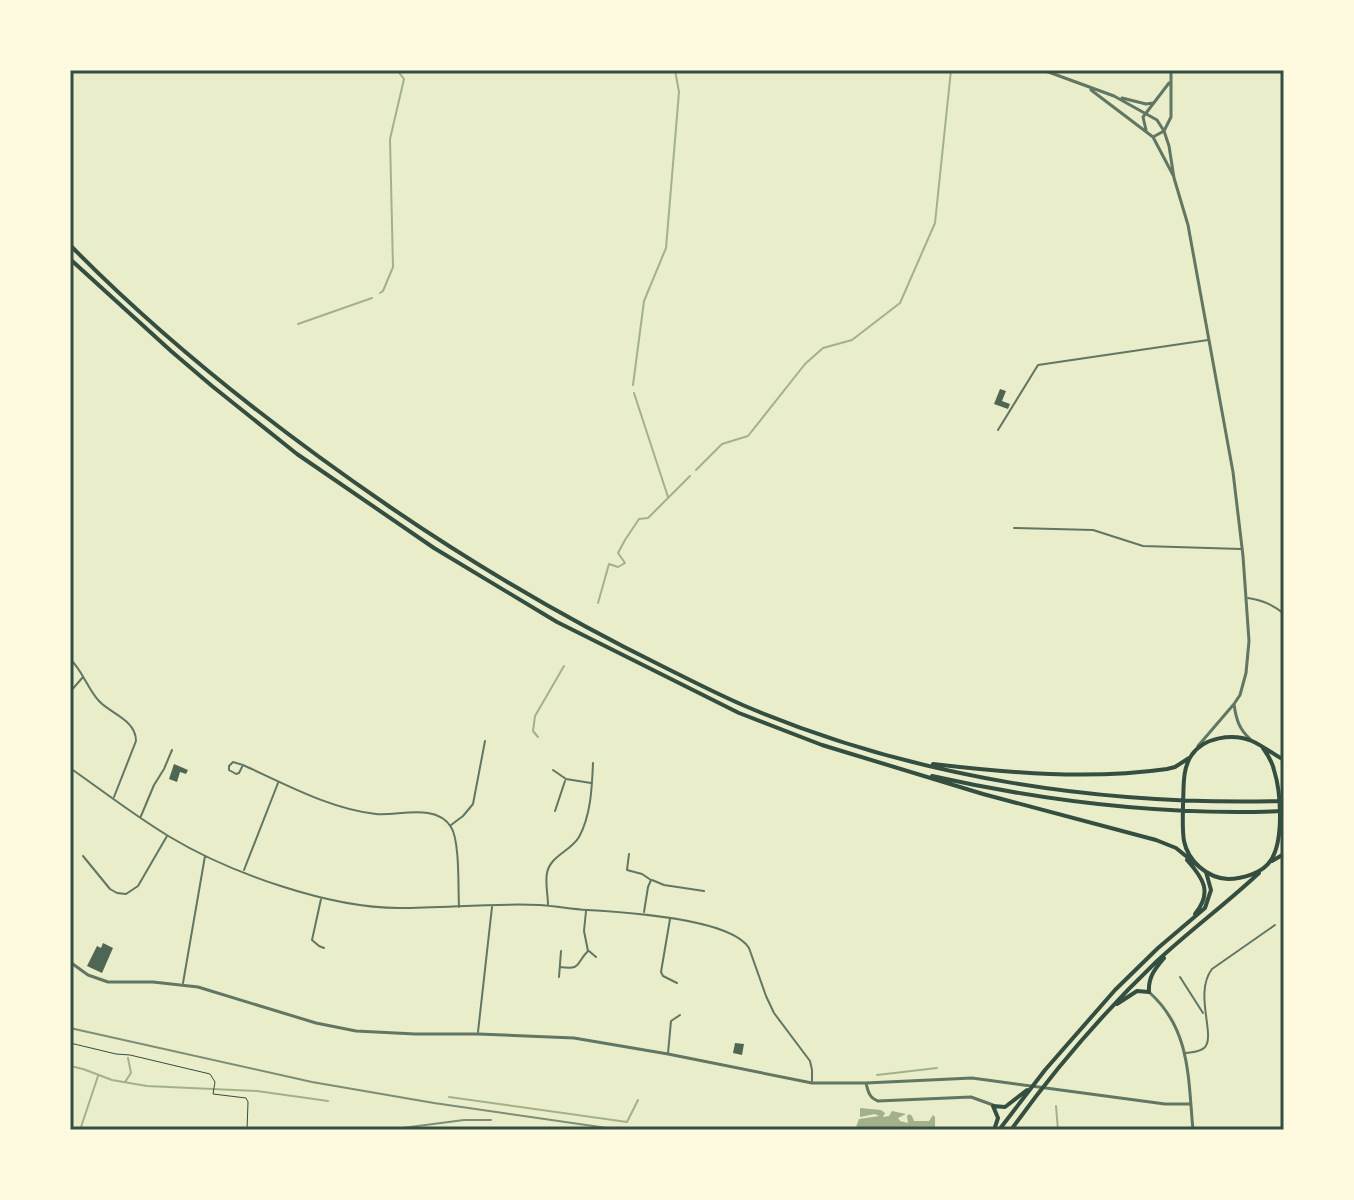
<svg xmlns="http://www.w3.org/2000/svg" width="1354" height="1200" viewBox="0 0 1354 1200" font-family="'Work Sans',sans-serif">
  <rect width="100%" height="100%" fill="#e9edc9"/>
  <path fill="#a3b18a" d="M860,1108l21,2 4,3 -2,4 6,-1 3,-5 14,3 -8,4 2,3 8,2 -1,-7 2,-2 3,2 2,5h15l4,-6 2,2v13h-80l4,-11 20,-3 -4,-2 -15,3z"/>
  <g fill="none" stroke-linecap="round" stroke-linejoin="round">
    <path stroke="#a3b18a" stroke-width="2" d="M380,293l3,-2 10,-24 -3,-128 14,-60 -7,-9
      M298,324l74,-26
      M633,385l11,-84 22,-53 13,-156 -4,-22
      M634,393l34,104
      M696,470l26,-26 26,-8 57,-72 18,-16 29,-8 48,-37 35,-80 16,-153
      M598,603l11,-39 9,3 7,-4 -7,-10 7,-13 14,-21 9,-1 42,-42
      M538,737l-5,-6 2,-15 29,-50
      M70,1066l13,3 29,11 35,6 110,5 71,10
      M877,1075l60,-7
      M125,1082l6,-9 -3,-15
      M449,1097l178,25 11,-22
      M1056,1106l2,24
      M80,1130l18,-54"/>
  </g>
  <path fill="#4f6655" d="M1000,389l6,2 -4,10 8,3 -2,5 -14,-5z
    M174,764l14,6 -2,4 -6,-2 -3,10 -8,-3z
    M103,943l10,5 -11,25 -15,-7 10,-20 4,2z
    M735,1043l9,1 -2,11 -9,-2z"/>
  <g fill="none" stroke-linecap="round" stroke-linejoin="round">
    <path stroke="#344e41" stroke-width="1" d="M70,1043l46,11 14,1 80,19 5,8 -2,12 33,4 2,4 -1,28"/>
    <path stroke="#617663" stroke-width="2" d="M998,430l40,-65 170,-25
      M1014,528l79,2 50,16 98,3
      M1248,598c14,2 25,6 36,16
      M70,659c13,12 17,29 29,42 12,13 37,19 37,40l-22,56
      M70,692l13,-15
      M233,762l10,3 -4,8 -3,1 -7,-4v-4z
      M243,765c42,19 87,44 133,49 23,2 60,-11 75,13 9,14 7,62 8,80
      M70,768c33,23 65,48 100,69 60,36 159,71 229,71 47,0 94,-5 140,-3 16,1 32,4 48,5 35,2 143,8 162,38l17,48 8,17 36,48 2,9v11
      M553,770l13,9 25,4
      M555,811l10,-30
      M141,816l13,-31 10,-16 8,-19
      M451,825l12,-9 10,-12 12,-63
      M629,854l-2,16 15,4 9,6 -3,7 -4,25
      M83,856l27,33 7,4 9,1 12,-8 29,-50
      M244,870l34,-87
      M652,880l12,5 40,6
      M321,899l-9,41 7,6 5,2
      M548,905c0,-10 -3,-22 -1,-32 3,-17 24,-22 32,-36 12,-22 13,-50 14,-74
      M670,919l-9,53 2,4 14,7
      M589,951l7,6
      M560,967c22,3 15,-3 28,-16l-4,-20 2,-20
      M559,977l2,-26
      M1180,977l23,36
      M183,983l22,-127
      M478,1032l14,-125
      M668,1053l3,-32 9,-6
      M1186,1053c6,-1 14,-1 18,-5 13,-11 -11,-54 8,-79l63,-44"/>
    <path stroke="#617663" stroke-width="3" d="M1043,70l71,26 43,24 7,11 5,15 5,32 14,47 45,247 10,84 6,85 -3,32 -6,22 -6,9 -36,42
      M1091,90l62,47 20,38
      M1122,98l24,6 7,-1
      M1146,130l-3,-13 26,-34
      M1153,137l11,-6 7,-14v-47
      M1234,704c2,15 5,25 16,35
      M70,962l18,13 20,7h45l45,5 118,36 40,8 59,3h63l96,4 94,16 144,29h54l106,-5 193,26h26
      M1150,993c41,37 38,86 43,137
      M866,1083c2,8 3,15 12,18l93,-4 22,8"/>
    <path stroke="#344e41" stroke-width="4" d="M70,245c97,99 206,184 320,262 88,60 178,113 274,160 26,13 53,27 81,39 170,72 355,100 539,95
      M70,259l101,92 41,35 85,68 137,94 123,74 182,91 83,32 161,49 173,46 20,8 21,17
      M1263,748c5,7 9,13 11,22 7,22 10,70 -3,90 -8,13 -29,19 -43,19 -21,-1 -40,-18 -44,-38 -2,-12 -1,-25 -1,-37 1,-16 -1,-34 8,-48 12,-19 42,-23 61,-15 11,5 21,13 32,19
      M933,764c77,9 157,16 234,5l8,-2 14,-9
      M932,776c116,26 233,40 352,35
      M1187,860c16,18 26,32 8,54
      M1272,861l12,-7
      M1117,1004l20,-13 12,1c-1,-15 6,-23 15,-34
      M994,1130l4,-12 -5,-12 12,1 22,-17
      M999,1130l46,-60 70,-80 43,-42 47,-40 6,-18 -5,-18
      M1011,1130c43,-60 92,-117 145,-168 33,-31 70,-58 103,-89"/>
    <path stroke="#7c8e77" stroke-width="2" d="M70,1028l242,54 122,21 187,27
      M387,1130l77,-10h27"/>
  </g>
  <rect width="1354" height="1200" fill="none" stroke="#fefae0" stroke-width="144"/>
  <rect x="72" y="72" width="1210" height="1056" fill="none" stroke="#344e41" stroke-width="3"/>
</svg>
